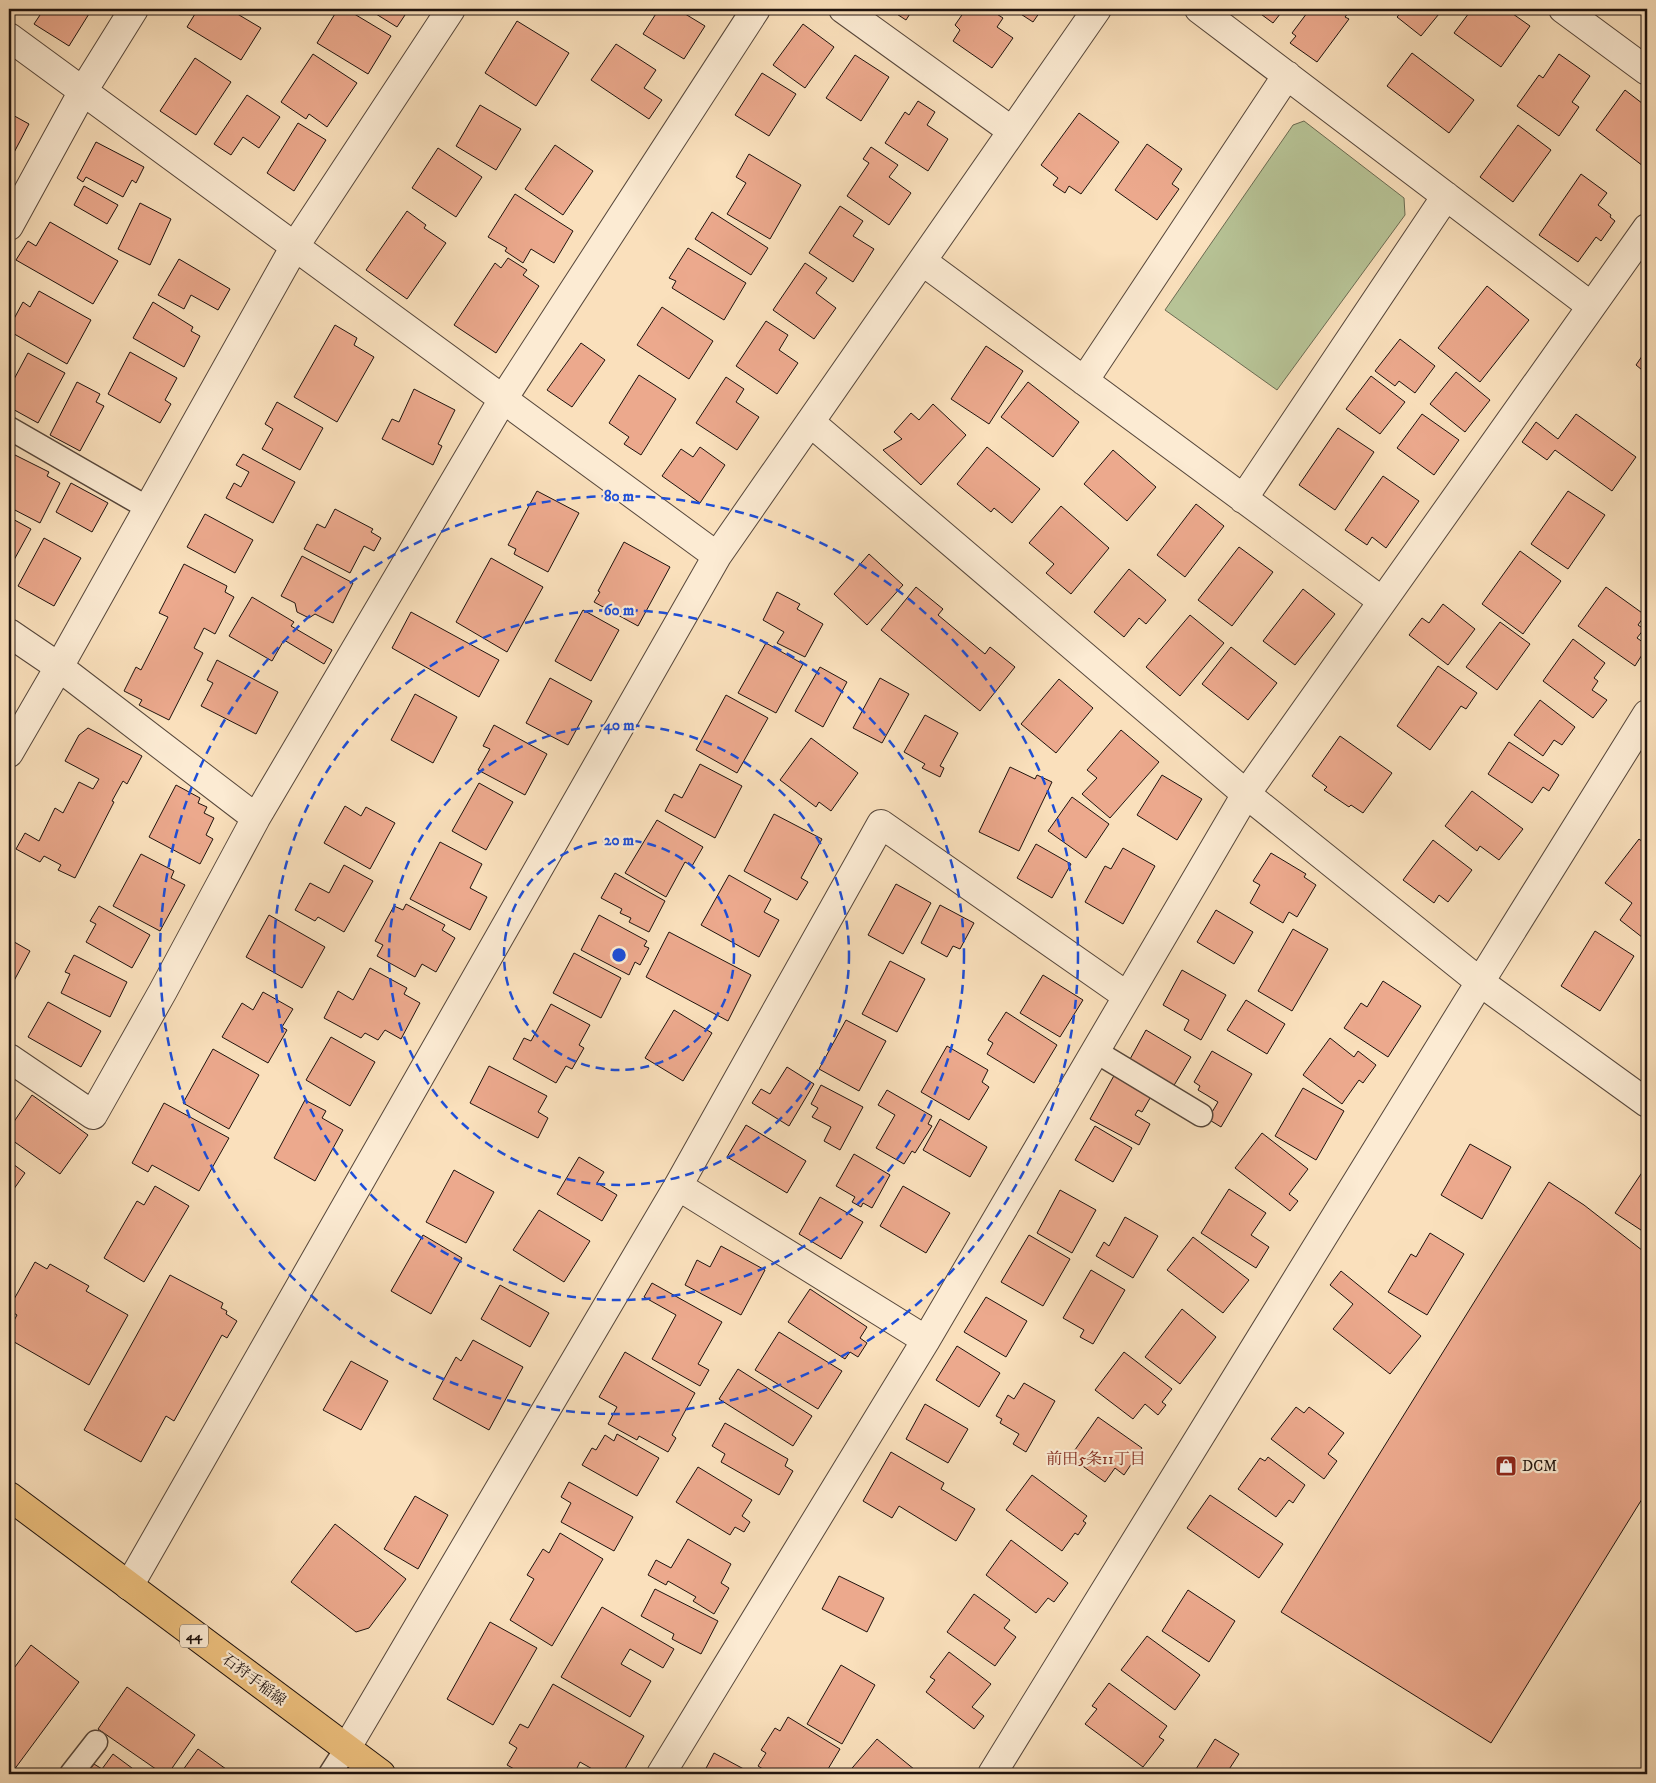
<svg xmlns="http://www.w3.org/2000/svg" width="1656" height="1783" viewBox="0 0 1656 1783" font-family="'IM FELL DW Pica','Noto Serif JP',serif">
  <rect width="100%" height="100%" fill="#fae0bc"/>
  <filter id="stains"><feTurbulence type="fractalNoise" baseFrequency=".004" numOctaves="4"/><feColorMatrix values="0 0 0 0 .2 0 0 0 0 .09 0 0 0 0 .02 0 0 0 .5 -.17"/></filter>
  <radialGradient id="worn" r=".72"><stop offset=".6" stop-color="#630" stop-opacity="0"/><stop offset="1" stop-color="#630" stop-opacity=".3"/></radialGradient>
  <path fill="#b7c396" stroke="#6b6b52" d="M1304,121l100,77 1,17 -128,175 -112,-80 128,-185z"/>
  <path fill="#eca98d" stroke="#1f130e" d="M44,9h48l-23,37 -35,-22z
    M198,9h31l32,19 -20,32 -54,-33z
    M338,9h8l45,27 -23,38 -51,-31z
    M368,9h41l-12,18z
    M659,9h18l28,17 -21,33 -41,-25z
    M889,9h24l-7,11z
    M966,9h23l14,9 -6,9 16,11 -21,30 -39,-27 7,-11 -5,-5z
    M1013,9h29l-9,13z
    M1254,9h30l-11,14z
    M1310,9h41l-6,8 4,2 -32,43 -27,-19 6,-7 -4,-3z
    M1404,9h39l-22,27 -24,-19z
    M1472,9h34l24,17 -29,41 -47,-34z
    M1633,9h14v10z
    M517,21l52,32 -33,53 -51,-33z
    M803,24l31,23 -29,41 -32,-23z
    M616,44l40,26 -12,18 18,12 -13,19 -58,-39z
    M1412,53l62,47 -25,33 -62,-47z
    M313,54l44,29 -30,44 -18,-13 -3,5 -25,-17z
    M1559,54l31,22 -18,26 7,5 -20,29 -42,-30 22,-31 4,3z
    M855,55l34,22 -28,44 -35,-23z
    M195,58l36,24 -35,53 -36,-24z
    M762,73l34,21 -27,42 -34,-21z
    M1625,90l22,17v53l-4,6 -47,-36z
    M247,95l33,22 -21,31 -16,-11 -12,18 -17,-11z
    M918,101l17,11 -8,13 21,14 -20,32 -43,-28 20,-31 4,3z
    M480,105l41,24 -25,41 -40,-24z
    M9,113l20,11 -20,38z
    M1079,113l40,29 -38,52 -12,-8 -4,7 -12,-8 5,-7 -17,-13z
    M298,123l28,17 -32,51 -27,-18z
    M1518,125l33,25 -38,52 -33,-25z
    M96,142l48,25 -8,16 -4,-3 -9,17 -37,-20 -3,5 -6,-4z
    M1147,144l35,25 -10,15 7,5 -22,31 -42,-30z
    M555,145l38,26 -30,44 -38,-26z
    M871,147l27,18 -9,12 22,16 -22,32 -42,-29 22,-33 -6,-4z
    M438,148l44,29 -26,40 -44,-29z
    M749,154l52,31 -31,54 -43,-25 19,-31 -10,-6z
    M1581,174l26,19 -9,12 13,10 -1,2 5,4 -14,20 -5,-4 -18,25 -39,-27z
    M84,186l34,19 -11,19 -33,-19z
    M515,194l58,37 -19,32 -23,-14 -8,14 -18,-12 2,-3 -19,-11z
    M140,203l31,16 -21,46 -32,-16z
    M840,206l23,15 -10,15 21,13 -21,33 -44,-29z
    M407,211l19,14 -2,3 22,15 -39,56 -41,-29z
    M712,212l56,36 -17,27 -56,-36z
    M50,222l68,39 -25,43 -77,-44 12,-19 8,5z
    M688,248l58,35 -22,37 -52,-32 4,-7 -7,-3z
    M508,258l19,12 -4,5 16,11 -43,67 -42,-28 41,-62 6,5z
    M179,259l51,30 -12,21 -27,-15 -7,14 -26,-14z
    M805,263l22,15 -11,15 20,15 -22,31 -41,-29z
    M1487,286l42,34 -49,62 -42,-34z
    M39,291l52,29 -24,44 -58,-33v-3l14,-26 7,5z
    M153,302l40,25 -2,4 9,5 -16,31 -51,-29z
    M662,307l51,34 -24,38 -52,-34z
    M766,321l22,14 -9,15 19,13 -21,31 -41,-28z
    M335,325l22,13 -3,7 20,12 -37,65 -43,-25z
    M1400,339l35,27 -20,27 -16,-12 -4,5 -20,-15z
    M581,343l24,17 -33,47 -25,-17z
    M986,346l37,25 -34,53 -38,-25z
    M1647,349v25l-11,-9z
    M130,352l47,26 -12,22 6,4 -11,19 -52,-29z
    M28,353l37,20 -27,50 -29,-16v-25l1,-2 3,1z
    M1456,372l34,28 -25,32 -35,-28z
    M639,375l37,24 -35,56 -17,-11 5,-7 -20,-14z
    M1371,376l34,26 -25,32 -34,-25z
    M726,377l18,12 -8,13 23,15 -22,33 -41,-27z
    M77,382l23,12 -4,8 8,4 -24,45 -30,-16z
    M1028,382l51,40 -26,35 -52,-40z
    M414,389l41,21 -17,34 4,2 -9,19 -51,-26 10,-20 7,3z
    M277,402l46,26 -23,42 -38,-21 11,-20 -8,-5z
    M933,404l33,31 -45,50 -38,-35 19,-11 -8,-7 17,-19 8,7z
    M1422,414l37,26 -25,35 -37,-27z
    M1576,414l60,43 -24,34 -57,-41 -8,10 -25,-18 14,-20 22,17z
    M1338,428l36,24 -39,58 -36,-25z
    M700,447l25,18 -25,38 -38,-27 19,-27 12,8z
    M987,447l53,42 -28,34 -18,-15 -3,4 -34,-28z
    M1113,450l43,37 -29,34 -43,-37z
    M9,452l40,20 -2,4 13,7 -20,40 -31,-16z
    M243,454l52,28 -22,41 -47,-25 8,-15 7,4 8,-15 -13,-7z
    M1383,476l36,25 -33,47 -14,-11 -5,8 -22,-15z
    M71,483l37,20 -16,29 -36,-20z
    M537,491l42,22 -31,59 -34,-18 2,-5 -8,-4z
    M1568,491l37,24 -37,54 -37,-25z
    M1196,504l28,22 -39,51 -28,-22z
    M1061,506l48,42 -38,46 -25,-21 8,-9 -25,-21z
    M335,509l38,20 -2,3 10,6 -7,13 -10,-5 -14,27 -46,-24 13,-25 8,4z
    M205,514l48,26 -18,33 -48,-26z
    M9,517l22,12 -22,40z
    M44,538l37,20 -27,48 -36,-20z
    M624,542l46,25 -32,59 -44,-24 6,-10 -2,-1z
    M1239,547l34,25 -41,54 -34,-26z
    M1520,551l41,30 -38,53 -41,-30z
    M869,554l34,31 -36,40 -33,-31z
    M302,556l51,27 -20,40 -18,-9 -6,4 -12,-6 -2,-9 -14,-7z
    M491,558l52,29 -36,65 -51,-30z
    M184,564l43,22 -2,6 9,5 -19,37 -11,-6 -10,20 9,5 -34,67 -30,-15 3,-5 -18,-9 12,-24 5,3 27,-53 -9,-4z
    M1129,569l37,31 -20,24 -7,-6 -15,19 -30,-25z
    M916,587l27,22 -5,6 47,39 5,-7 25,20 -35,44 -99,-81z
    M1606,587l39,28 -7,10 6,4 -7,9 10,7v2l-12,19 -57,-40z
    M1303,589l32,25 -40,51 -32,-24z
    M777,592l23,12 -3,5 26,15 -18,33 -28,-14 7,-11 -21,-12z
    M252,597l42,25 -3,4 41,24 -8,14 -40,-24 -12,21 -43,-25z
    M1443,604l32,25 -27,36 -39,-30 13,-17 7,5z
    M583,610l36,20 -28,51 -36,-20z
    M411,612l88,48 -20,37 -87,-49z
    M1190,615l34,28 -44,53 -34,-29z
    M1500,622l30,22 -33,46 -31,-23z
    M1573,639l32,24 -11,15 4,3 -6,9 15,10 -14,18 -50,-37z
    M766,643l37,21 -27,49 -38,-20z
    M1231,647l46,36 -29,37 -46,-36z
    M217,660l61,32 -22,42 -55,-28 12,-23 -6,-3z
    M1438,666l39,27 -11,16 -5,-3 -31,44 -33,-24z
    M820,667l27,15 -24,45 -28,-16z
    M550,678l42,23 -24,44 -42,-22z
    M880,678l29,16 -27,49 -29,-15z
    M1059,679l34,29 -37,45 -35,-29z
    M415,694l42,23 -24,46 -42,-23z
    M726,695l42,23 -31,55 -41,-23z
    M1540,700l35,27 -13,18 -8,-5 -11,16 -29,-21z
    M925,715l33,18 -18,33 4,2 -4,9 -18,-9 3,-4 -21,-12z
    M494,725l53,29 -22,41 -47,-25 12,-21 -7,-3z
    M88,728l54,28 -15,28 -4,-3 -11,20 2,1 -39,76 -17,-8 3,-5 -17,-9 -4,6 -24,-13 9,-16 14,8 16,-33 8,5 16,-31 14,7 6,-10 -34,-18 14,-26z
    M1121,730l38,32 -49,56 -28,-24 15,-16 -10,-8z
    M1340,736l52,37 -29,40 -12,-8 -2,2 -25,-17 3,-3 -15,-11z
    M811,738l47,35 -27,38 -12,-9 -3,5 -36,-27z
    M1509,742l50,33 -10,16 -6,-4 -11,16 -44,-29z
    M700,764l42,22 -27,52 -50,-27 9,-17 8,4z
    M1010,767l25,12 2,-4 15,7 -33,69 -40,-19z
    M1162,775l40,24 -25,41 -40,-25z
    M479,783l34,19 -27,48 -34,-19z
    M176,785l24,13 -2,5 9,4 -3,6 10,5 -8,17 7,4 -13,25 -51,-27z
    M1472,791l51,38 -24,31 -19,-14 -3,5 -32,-25z
    M1072,797l37,27 -23,34 -38,-27z
    M345,806l16,10 5,-9 29,16 -25,46 -46,-26z
    M774,814l48,25 -21,39 7,4 -11,18 -53,-29z
    M657,820l46,27 -11,19 -7,-4 -19,35 -41,-24z
    M1639,839l8,6v96l-27,-21 12,-17 -27,-20z
    M1433,840l39,30 -24,32 -9,-7 -5,8 -31,-23z
    M440,842l42,22 -12,24 17,9 -17,33 -60,-31z
    M1036,844l35,20 -19,34 -35,-20z
    M1123,848l32,18 -32,58 -38,-22 20,-36 6,3z
    M1271,853l35,21 -2,3 12,8 -19,32 -8,-5 -6,11 -33,-20 10,-18 -7,-4z
    M141,854l33,17 -3,7 14,7 -25,46 -47,-25z
    M344,865l29,16 -29,51 -26,-15 -3,4 -20,-11 15,-27 19,10z
    M615,873l50,28 -16,31 -20,-10 2,-4 -11,-5 2,-4 -21,-11z
    M729,875l42,24 -7,13 15,8 -20,37 -58,-32z
    M896,884l35,19 -28,51 -35,-19z
    M406,904l39,21 -3,5 13,8 -19,34 -14,-8 -7,13 -38,-21 6,-11 -8,-4 19,-35 9,4z
    M940,905l34,18 -14,26 -7,-3 -6,11 -26,-14z
    M99,906l51,29 -18,33 -46,-26 10,-18 -6,-3z
    M1216,910l37,22 -19,32 -37,-22z
    M269,915l56,32 -23,41 -56,-31z
    M599,915l48,26 -3,5 5,2 -9,17 -5,-3 -6,13 -48,-25z
    M1293,929l35,20 -36,62 -34,-20z
    M1595,931l39,25 -34,55 -39,-25z
    M669,932l82,43 -23,46 -82,-44z
    M9,939l21,12 -21,39z
    M574,953l47,25 -20,40 -48,-25z
    M74,955l53,27 -17,35 -49,-24 9,-19 -5,-2z
    M890,961l35,18 -28,53 -35,-18z
    M370,968l37,20 -3,6 16,9 -19,36 -16,-9 -7,10 -13,-7 -4,5 -37,-20 14,-27 15,9z
    M1182,970l44,25 -25,45 -17,-10 5,-10 -26,-15z
    M1043,975l40,25 -23,37 -40,-24z
    M1383,981l38,25 -33,51 -44,-29 17,-25 6,4z
    M263,992l30,17 -11,18 5,3 -19,33 -46,-26 20,-34 11,7z
    M1246,1000l39,24 -18,30 -40,-24z
    M48,1002l53,29 -20,36 -53,-30z
    M551,1004l39,21 -11,20 5,3 -12,21 -6,-3 -10,17 -43,-24 11,-21 7,3z
    M674,1010l38,23 -29,48 -38,-23z
    M1006,1012l51,33 -23,38 -47,-29 6,-11 -5,-3z
    M846,1020l40,21 -27,50 -40,-22z
    M1146,1030l45,27 -18,30 -44,-26z
    M331,1037l44,25 -25,44 -44,-26z
    M1330,1038l24,19 4,-6 18,14 -13,18 -4,-3 -17,24 -39,-29z
    M947,1046l41,24 -6,12 7,5 -20,33 -48,-28z
    M213,1049l46,26 -30,54 -46,-26z
    M1212,1051l40,23 -31,53 -13,-8 10,-17 -20,-12 2,-4 -6,-4z
    M489,1066l58,30 -9,16 10,6 -10,20 -68,-35z
    M787,1067l27,17 -25,42 -37,-23 9,-14 9,5z
    M1116,1072l37,21 -11,19 -4,-2 -3,5 15,9 -11,21 -49,-26z
    M821,1085l42,22 -23,43 -16,-9 7,-14 -19,-10 6,-9 -7,-4z
    M1303,1088l41,23 -28,49 -41,-24z
    M887,1090l45,26 -4,8 4,2 -17,27 -3,-2 -8,13 -28,-16 19,-33 -17,-10z
    M32,1095l56,40 -28,39 -51,-36v-9z
    M305,1100l21,11 -4,7 21,12 -28,51 -41,-23z
    M164,1103l65,35 -30,53 -47,-26 -4,7 -16,-9z
    M940,1119l47,28 -17,30 -47,-27z
    M746,1125l60,36 -19,32 -60,-36z
    M1095,1126l37,22 -19,34 -38,-22z
    M1262,1133l46,36 -19,25 9,7 -8,10 -55,-43z
    M1470,1144l41,23 -29,52 -41,-24z
    M854,1154l36,21 -18,33 -9,-5 -2,4 -9,-5 3,-5 -19,-11z
    M579,1157l25,15 -7,11 20,12 -15,26 -45,-27z
    M9,1161l16,12 -16,23z
    M1647,1165v69l-32,-21z
    M454,1170l40,22 -28,51 -40,-21z
    M1549,1182l35,23 63,49v237l-156,252 -210,-131z
    M155,1186l34,20 -45,76 -40,-24 33,-57 7,4z
    M903,1186l47,27 -24,40 -46,-27z
    M1229,1189l37,24 -15,22 18,12 -13,21 -55,-35z
    M1060,1190l36,20 -24,43 -35,-20z
    M820,1197l43,25 -22,37 -42,-25z
    M539,1210l51,31 -26,41 -51,-32z
    M1125,1217l33,19 -25,42 -37,-22 8,-14 5,4z
    M1430,1233l34,21 -37,61 -39,-23 23,-38 5,3z
    M423,1235l39,23 -31,56 -40,-23z
    M1029,1235l41,24 -27,47 -42,-24z
    M1193,1237l56,43 -26,33 -56,-43z
    M721,1246l44,24 -24,45 -56,-30 12,-25 13,7z
    M35,1262l12,7 3,-5 39,22 -3,5 42,24 -39,70 -80,-46v-9l8,-15 -8,-5v-2z
    M1091,1270l34,20 -32,54 -13,-7 4,-7 -21,-12z
    M1341,1271l80,65 -31,38 -57,-45 20,-25 -23,-19z
    M170,1275l53,28 -2,5 6,3 -1,3 11,7 -10,17 -5,-3 -48,86 -8,-5 -25,46 -57,-32z
    M652,1283l70,39 -24,42 11,6 -9,16 -48,-27 24,-44 -32,-18z
    M500,1285l49,28 -19,34 -49,-28z
    M810,1289l57,38 -7,11 7,5 -9,14 -8,-5 -5,7 -57,-37z
    M986,1297l41,24 -21,36 -42,-25z
    M1182,1309l34,28 -36,47 -35,-27z
    M779,1332l63,39 -24,38 -63,-39z
    M473,1340l50,27 -34,63 -56,-31 23,-42 5,4z
    M957,1346l43,27 -21,34 -43,-27z
    M625,1352l70,41 -23,42 4,3 -8,14 -29,-16 -2,4 -29,-16 9,-17 -18,-10z
    M1124,1352l48,37 -10,13 4,3 -8,10 -13,-11 -12,15 -38,-29z
    M351,1361l37,20 -27,49 -38,-20z
    M738,1369l74,47 -19,30 -74,-47z
    M1024,1383l31,18 -29,51 -13,-8 6,-10 -19,-11 2,-4 -6,-3 12,-21 6,4z
    M925,1404l43,25 -20,34 -42,-24z
    M1296,1407l8,6 5,-6 35,26 -16,21 9,7 -13,18 -53,-40z
    M1098,1417l44,31 -18,27 -9,-7 -10,14 -35,-25z
    M725,1423l63,36 -3,7 8,5 -14,24 -58,-33 4,-8 -13,-8z
    M617,1434l42,24 -22,38 -55,-31 10,-17 4,2 9,-15 9,6z
    M891,1452l53,31 -3,6 34,20 -19,32 -57,-35 -7,12 -29,-17z
    M1268,1457l37,28 -12,18 -4,-3 -13,17 -38,-28 22,-31 5,3z
    M698,1467l54,33 -10,16 8,6 -6,10 -9,-5 -5,8 -54,-33z
    M1032,1475l55,41 -4,5 3,2 -8,12 -3,-2 -13,18 -56,-41z
    M569,1482l64,35 -19,34 -53,-29 10,-19 -10,-6z
    M1210,1495l73,49 -24,34 -72,-50z
    M415,1496l33,19 -30,54 -34,-20z
    M335,1524l71,55 -37,49 -13,4 -65,-50z
    M560,1533l43,26 -51,87 -42,-26 24,-41 -7,-4 16,-26 6,4z
    M688,1539l43,25 -10,19 8,5 -15,26 -21,-13 3,-4 -28,-16 -2,4 -18,-10 8,-15 15,8z
    M1011,1540l57,43 -14,19 -6,-4 -12,15 -50,-38z
    M839,1576l45,22 -17,34 -45,-23z
    M655,1589l63,32 -17,33 -29,-15 2,-5 -33,-18z
    M1188,1590l47,31 -26,41 -47,-31z
    M974,1594l36,26 -6,8 12,9 -21,29 -48,-34z
    M602,1607l72,42 -11,19 -33,-19 -9,15 30,17 -21,36 -69,-40z
    M490,1622l47,26 -44,77 -46,-26z
    M1147,1636l53,39 -25,35 -54,-40z
    M31,1645l48,37 -68,92h-2v-99z
    M949,1652l42,32 -19,23 12,9 -10,13 -48,-37 9,-12 -5,-3z
    M841,1665l34,20 -33,59 -35,-20z
    M1109,1683l58,43 -8,11 5,3 -21,27 -58,-43 12,-15 -5,-3z
    M553,1684l91,52 -22,38h-21l-21,-12 -6,12h-51l-16,-9 10,-17 -8,-5 11,-19 8,4z
    M127,1687l68,48 -27,39h-5l-65,-45z
    M788,1717l52,32 -15,25h-54l-13,-8 8,-13 -5,-3 14,-22 5,3z
    M877,1739l43,35h-73z
    M1215,1739l24,15 -13,20h-22l-8,-5z
    M198,1749l35,25h-53z
    M714,1753l39,21h-50z
    M113,1754l27,20h-53l7,-10 8,5z"/>
  <g fill="none" stroke-linecap="round" stroke-linejoin="round">
    <g stroke="#56463a" stroke-width="25">
      <path id="lane" d="M9,428l139,80
        M1095,1051l106,64
        M71,1774l25,-32
        M330,1774l16,-25"/>
    </g>
    <g stroke="#56463a" stroke-width="30">
      <path id="street" d="M843,9l169,122
        M1199,9l392,297
        M1563,9l84,62
        M9,37l708,519
        M9,226l74,-135 51,-82
        M922,261l460,340
        M1084,381l203,-306
        M810,422l436,372 234,188 167,121
        M1243,499l203,-303
        M9,633l50,34 197,151
        M9,753l50,-86 236,-421 156,-237
        M9,1058l84,57 70,-124 93,-173 247,-419 253,-390
        M678,1186l248,154
        M129,1586l588,-1030 380,-547
        M346,1749l332,-563 203,-362 246,172
        M661,1774l265,-434 320,-546 401,-566
        M992,1774l488,-792 167,-268"/>
    </g>
    <g stroke="#1f130e" stroke-width="30">
      <path id="primary" d="M9,1496l372,278"/>
    </g>
    <use href="#lane" stroke="#fcebd3" stroke-width="22"/>
    <use href="#street" stroke="#fcebd3" stroke-width="28"/>
    <use href="#primary" stroke="#edc07e" stroke-width="28"/>
  </g>
  <g fill="none" stroke="#1d4ed8" stroke-width="2.5" stroke-dasharray="9 6">
    <circle cx="619" cy="955" r="115"/>
    <circle cx="619" cy="955" r="230"/>
    <circle cx="619" cy="955" r="345"/>
    <circle cx="619" cy="955" r="459"/>
  </g>
  <defs>
    <g id="shop-square" transform="scale(1.125)"><rect x="-9" y="-9" width="18" height="18" rx="4" fill="#8f2418" stroke="#fcebd3"/><path d="M-5-2.5h2.3a2.7 3.5 0 0 1 5.4 0H5L5.5 6h-11ZM-1.5-2.5h3a1.5 2.3 0 0 0-3 0Z" fill="#fff"/></g>
  </defs>
  <g fill-rule="evenodd">
    <use href="#shop-square" x="1506" y="1466"/>
  </g>
  <g text-anchor="middle" dominant-baseline="central" stroke-width="4.5" stroke-linejoin="round" paint-order="stroke">
    <rect fill="#fcebd3" stroke="#615449" stroke-width="1" x="180" y="1624.5" width="28" height="23" rx="4"/>
    <g font-size="14" font-weight="bold" fill="#1f130e">
      <text x="194" y="1636">44</text>
    </g>
    <g font-size="15" fill="#1f130e" stroke="#fcebd3" text-anchor="start">
      <text x="1522" y="1466">DCM</text>
    </g>
    <g font-size="15" fill="#1f130e" stroke="#fcebd3">
      <text transform="translate(254 1680) rotate(37)">石狩手稲線</text>
    </g>
    <g font-size="16" fill="#7a1f14" stroke="#fcebd3">
      <text x="1096" y="1459">前田5条11丁目</text>
    </g>
  </g>
  <circle cx="619" cy="955" r="8" fill="#1d4ed8" stroke="#fcebd3" stroke-width="2.5"/>
  <g font-size="15" text-anchor="middle" font-weight="bold" fill="#1d4ed8" stroke="#fcebd3" stroke-width="4.5" stroke-linejoin="round" paint-order="stroke">
    <text x="619" y="501">80 m</text>
    <text x="619" y="615">60 m</text>
    <text x="619" y="730">40 m</text>
    <text x="619" y="845">20 m</text>
  </g>
  <rect width="1656" height="1783" fill="none" stroke="#fae0bc" stroke-width="30"/>
  <rect x="10" y="10" width="1636" height="1763" fill="none" stroke="#1f130e" stroke-width="2.5"/>
  <rect x="15" y="15" width="1626" height="1753" fill="none" stroke="#1f130e"/>
  <rect width="100%" height="100%" filter="url(#stains)"/>
  <rect width="100%" height="100%" fill="url(#worn)"/>
</svg>
